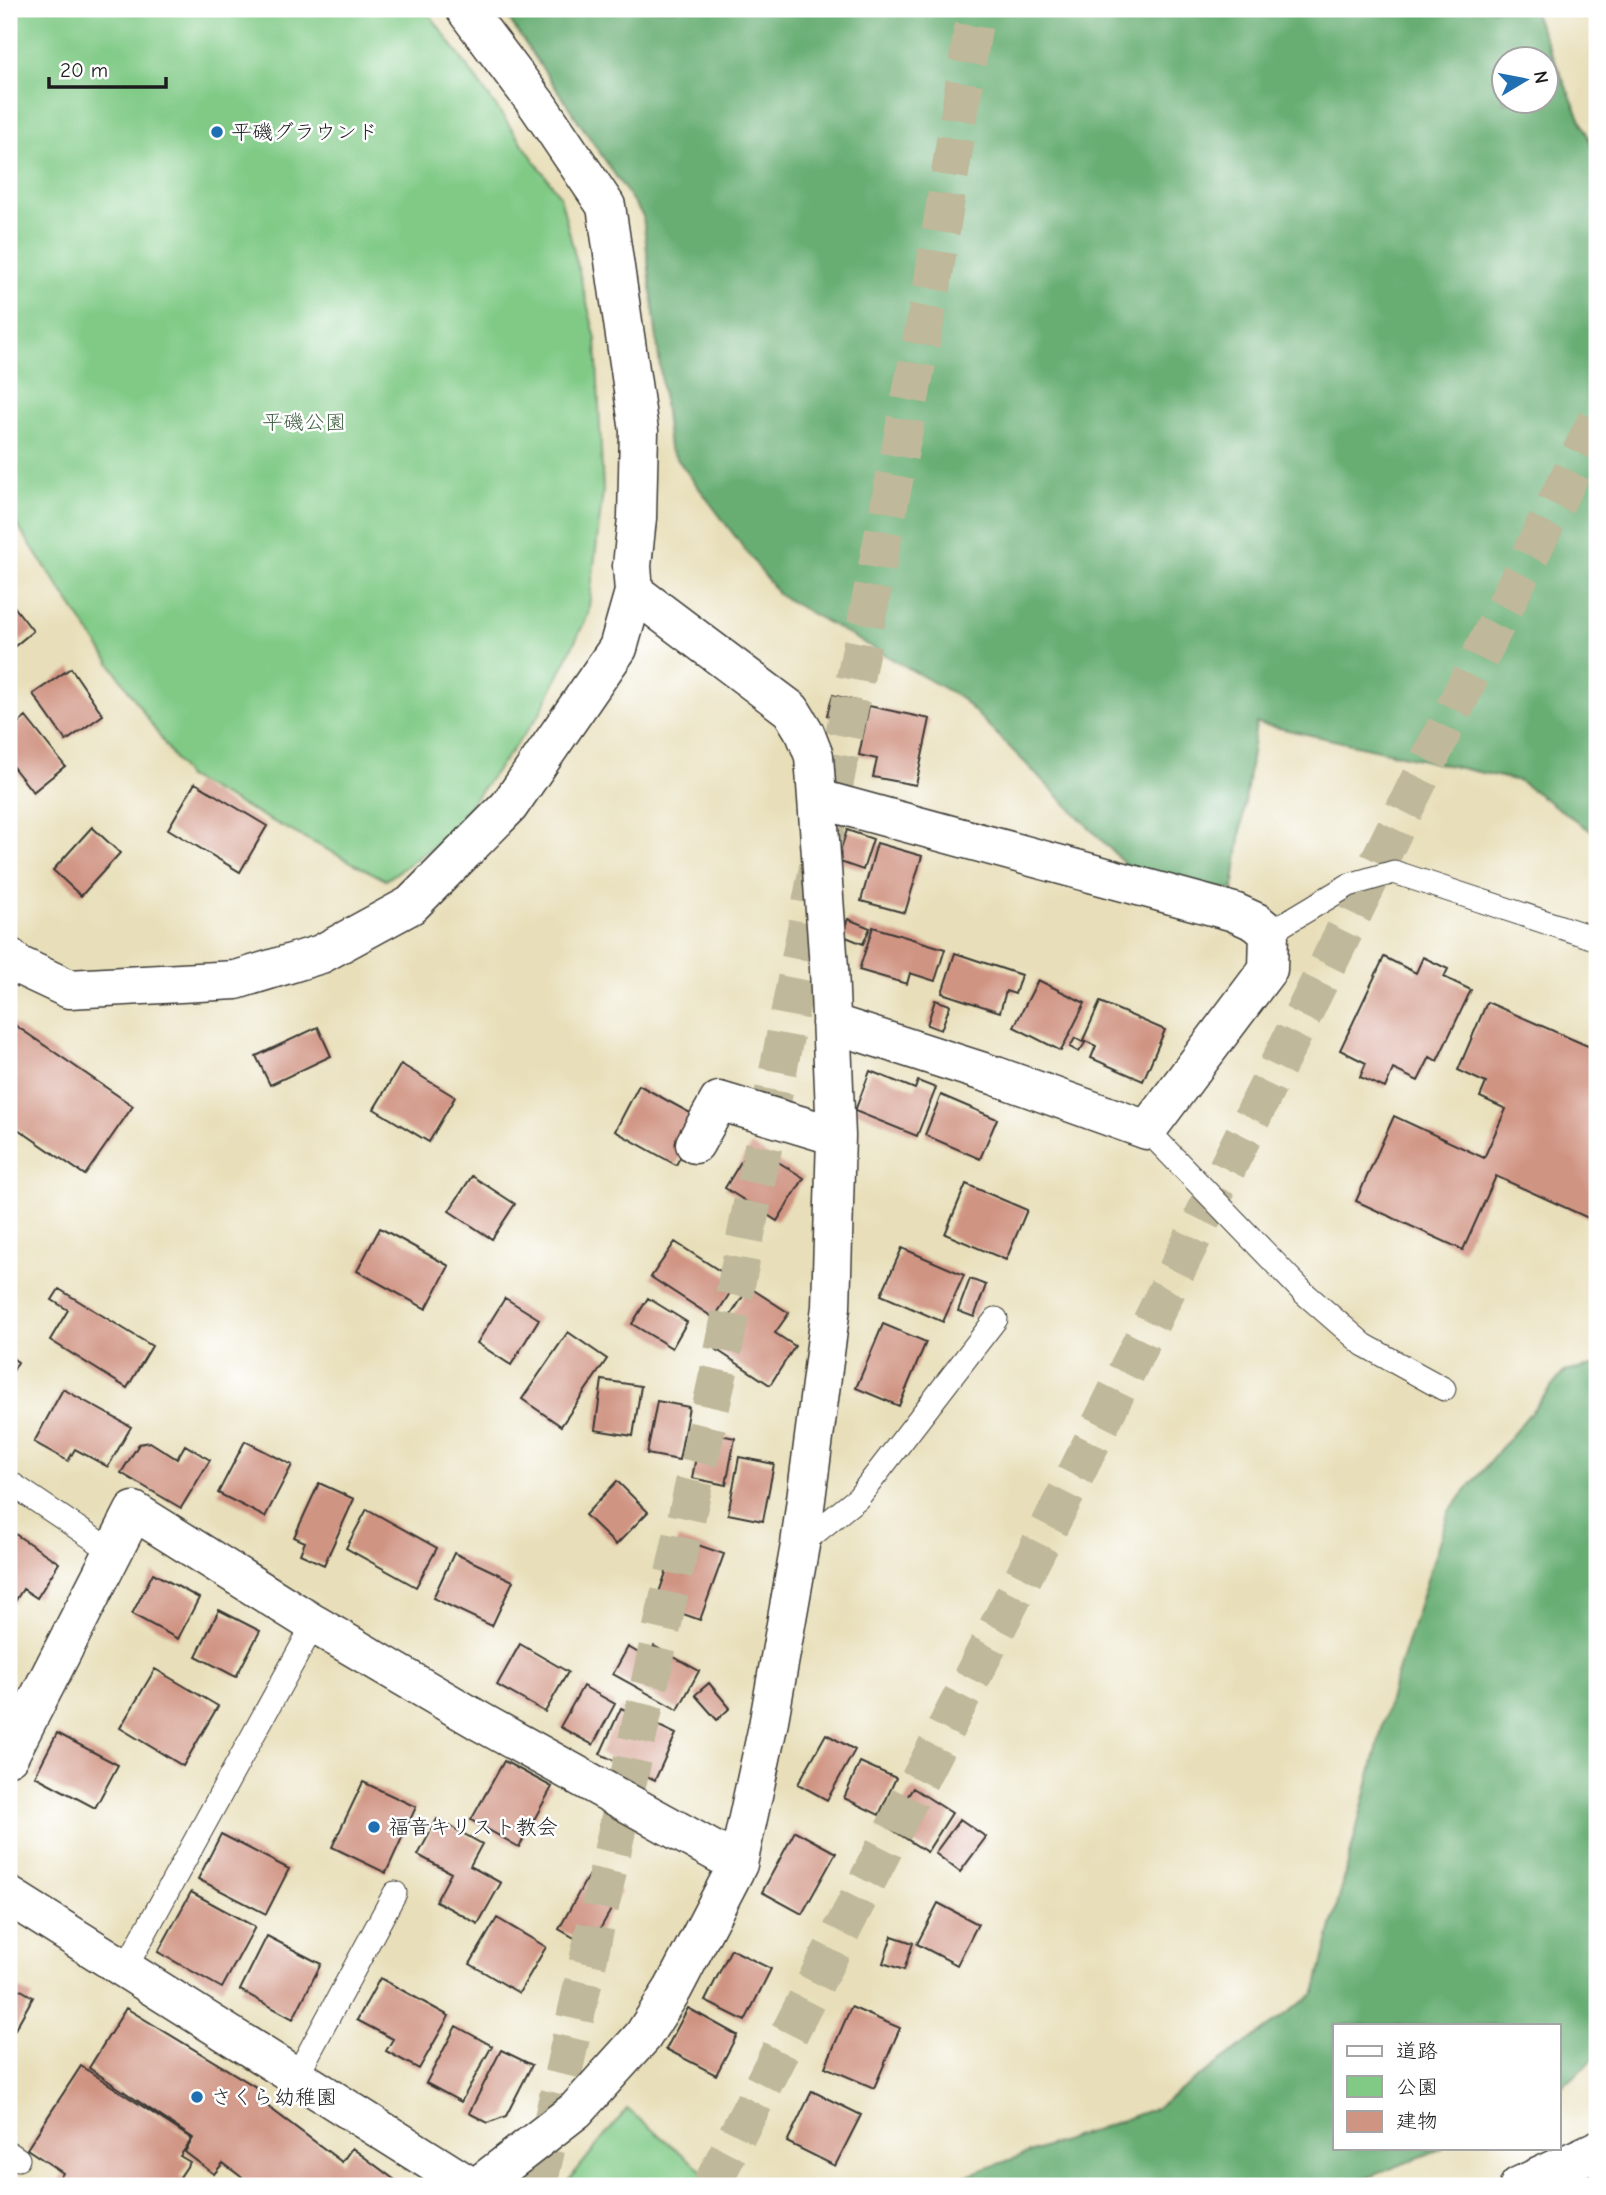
<svg xmlns="http://www.w3.org/2000/svg" width="1606" height="2195" viewBox="0 0 1606 2195" font-family="'Comic Neue','Klee One',sans-serif">
  <rect width="100%" height="100%" fill="#fff"/>
  <filter id="ink" filterUnits="userSpaceOnUse"><feTurbulence type="fractalNoise" baseFrequency=".0143" numOctaves="2"/><feDisplacementMap in="SourceGraphic" scale="14" xChannelSelector="R" yChannelSelector="G"/><feConvolveMatrix kernelMatrix="1 2 1 2 8 2 1 2 1" color-interpolation-filters="sRGB"/></filter>
  <filter id="wash" filterUnits="userSpaceOnUse"><feTurbulence type="fractalNoise" baseFrequency=".00686" numOctaves="4" result="noise"/><feDisplacementMap in="SourceGraphic" scale="28" xChannelSelector="R" yChannelSelector="G"/><feGaussianBlur stdDeviation="1.57" result="paint"/><feColorMatrix in="noise" values="0 0 0 0 0 0 0 0 0 0 0 0 0 0 0 0 0 1.4 0 .05"/><feComposite in="paint" operator="in"/></filter>
  <g filter="url(#wash)">
    <rect width="100%" height="100%" fill="#e8dfba"/>
    <path fill="#80ca86" stroke="#4e7351" stroke-width="2" d="M9,9h417l134,187 36,143 7,153 -15,123 -49,100 -96,125 -57,40 -199,-103 -178,-264z
      M627,2109l93,76v1h-156z"/>
    <path fill="#68ae73" stroke="#426548" stroke-width="2" fill-rule="evenodd" d="M502,9h1030l65,148v678l-78,-54 -263,-58 -23,167 -98,-16 -174,-176 -182,-103 -110,-147 -26,-232zM1504,60h42v42h-42z
      M1597,1365v691l-38,33v-64h-224v123h108l-96,38h-411l220,-78 159,-115 76,-300 58,-182 115,-139z"/>
    <g id="blocks">
      <path fill="#d09483" d="M9,600l24,31 -24,20z
        M71,668l32,47 -37,26 -33,-47z
        M833,695l27,7 -7,21 -26,-8z
        M869,706l61,13 -14,66 -43,-8 4,-18 -18,-4z
        M26,717l39,49 -32,26 -24,-30v-31z
        M195,783l72,43 -27,46 -72,-43z
        M92,827l28,26 -39,43 -28,-26z
        M847,830l26,9 -10,31 -26,-9z
        M877,843l45,13 -17,57 -44,-12z
        M848,919l22,9 -7,16 -22,-9z
        M873,927l72,22 -10,32 -25,-8 -3,11 -48,-14z
        M955,953l66,22 -6,19 -9,-3 -6,21 -58,-19z
        M1384,957l32,16 7,-16 25,12 -4,8 27,13 -34,71 -7,-4 -12,24 -25,-12 -8,19 -25,-11 6,-14 -26,-13z
        M1038,980l47,23 -24,48 -47,-24z
        M935,1000l15,5 -9,25 -14,-5z
        M1100,1002l65,28 -22,51 -52,-23 5,-12 -13,-6z
        M1487,1002l110,48v172l-101,-46 -33,74 -107,-49 38,-85 90,42 22,-49 -26,-12 6,-14 -28,-13z
        M9,1021l124,85 -48,69 -76,-52z
        M318,1027l13,29 -61,29 -14,-29z
        M1075,1038l10,5 -6,9 -9,-5z
        M401,1064l54,33 -26,45 -55,-33z
        M870,1071l45,18 3,-8 18,7 -19,48 -62,-25z
        M639,1085l62,34 -25,46 -61,-34z
        M941,1095l56,24 -17,40 -55,-24z
        M751,1145l53,33 -27,43 -52,-33z
        M472,1176l43,28 -23,35 -43,-28z
        M966,1184l61,26 -21,50 -61,-26z
        M380,1228l69,38 -23,43 -69,-38z
        M675,1242l62,40 -23,36 -63,-41z
        M902,1248l62,27 -21,47 -62,-27z
        M970,1279l16,6 -12,32 -16,-6z
        M749,1287l40,26 -14,20 20,13 -25,39 -59,-39z
        M59,1289l93,57 -25,42 -77,-48 18,-30 -16,-10z
        M505,1298l34,21 -28,46 -34,-22z
        M648,1298l39,24 -15,26 -40,-24z
        M883,1324l43,18 -27,64 -43,-18z
        M568,1332l39,27 -46,67 -39,-27z
        M9,1356l9,6 -9,16z
        M602,1380l39,6 -8,50 -38,-6z
        M63,1389l68,38 -23,40 -33,-18 -7,12 -34,-19z
        M657,1401l32,6 -10,53 -32,-6z
        M701,1431l34,7 -9,47 -34,-7z
        M245,1441l47,24 -27,52 -47,-24z
        M150,1442l27,17 8,-14 25,15 -29,48 -60,-35 18,-29z
        M739,1457l35,7 -11,57 -35,-7z
        M617,1481l31,31 -32,33 -31,-30z
        M319,1483l35,16 -30,66 -24,-11 5,-12 -11,-5z
        M367,1509l70,39 -21,39 -70,-39z
        M9,1530l50,33 -22,35 -14,-9 -9,14 -5,-3z
        M678,1538l46,16 -24,66 -45,-16z
        M454,1553l59,28 -21,45 -59,-28z
        M153,1573l46,25 -21,41 -46,-25z
        M219,1610l41,21 -24,46 -40,-21z
        M520,1644l48,28 -23,40 -48,-27z
        M654,1646l45,25 -21,39 -65,-36 15,-27 19,11z
        M155,1669l63,37 -35,60 -63,-38z
        M709,1683l21,25 -13,12 -22,-25z
        M583,1686l32,18 -22,41 -33,-18z
        M621,1708l55,26 -21,46 -55,-26z
        M57,1733l61,32 -23,43 -60,-32z
        M826,1734l29,16 -28,50 -29,-16z
        M504,1761l48,26 -33,60 -48,-27z
        M860,1762l36,16 -17,37 -35,-17z
        M363,1782l53,25 -30,66 -54,-26z
        M913,1788l39,25 -25,39 -39,-25z
        M437,1819l45,25 -12,22 31,17 -23,41 -42,-23 15,-28 -33,-18z
        M960,1819l26,18 -26,35 -25,-19z
        M795,1831l41,22 -34,61 -40,-22z
        M221,1834l68,35 -23,45 -68,-35z
        M589,1874l32,18 -31,55 -31,-18z
        M191,1892l64,35 -33,61 -64,-36z
        M938,1903l40,21 -21,41 -40,-21z
        M497,1918l49,29 -27,46 -49,-29z
        M267,1936l54,28 -28,55 -53,-29z
        M892,1936l21,7 -9,27 -21,-7z
        M731,1949l40,20 -26,52 -40,-20z
        M380,1978l69,38 -30,53 -33,-18 7,-12 -36,-19z
        M9,1983l24,14 -24,43z
        M851,2007l49,21 -26,60 -49,-21z
        M126,2008l138,84 -2,10 80,60 10,-14 51,38h-150l-30,-23 -9,11 -29,-22 8,-14 -104,-70z
        M688,2008l49,27 -21,40 -50,-26z
        M456,2026l36,20 -31,56 -35,-19z
        M501,2050l31,15 -26,51 -18,7 -19,-10z
        M81,2066l111,73 -12,17 10,6 -10,15 5,3 -4,6h-126l8,-13 -36,-24z
        M812,2091l49,24 -26,51 -48,-24z"/>
    </g>
  </g>
  <g filter="url(#ink)">
    <use href="#blocks" fill-opacity="0" stroke="#3b3934" stroke-width="2"/>
    <g fill="none" stroke-linecap="round" stroke-linejoin="round">
      <path stroke="#bfb89a" stroke-width="38" stroke-dasharray="38 19" stroke-linecap="butt" d="M538,2186l183,-824 211,-1075 44,-278
        M711,2186l361,-704 525,-1062"/>
      <g stroke="#3b3934" stroke-width="25">
        <path id="lane" d="M1269,933l80,-48 45,-13 203,67
          M1147,1130l156,162 61,53 80,44
          M9,1482l104,70
          M800,1545l58,-47 138,-179
          M126,1967l188,-343
          M296,2077l99,-184
          M9,2153l9,6"/>
      </g>
      <g stroke="#3b3934" stroke-width="41">
        <path id="street" d="M819,799l415,113 22,10 13,11 -1,36 -121,161 -151,-54 -165,-53
          M695,1144l24,-43 117,35
          M9,1756l125,-245 180,113 167,98 257,142
          M9,1896l461,290
          M478,2186l98,-76 67,-74 30,-47 65,-125 30,-138 32,-181 31,-238 5,-171 -7,-168 -15,-212 -9,-23 -14,-23 -157,-118"/>
      </g>
      <g stroke="#3b3934" stroke-width="41">
        <path id="secondary" d="M9,957l9,8 51,24 167,-9 85,-26 90,-49 98,-99 109,-158 16,-56 -2,-26 5,-48 2,-87 -33,-225 -67,-99 -74,-98
          M1519,2186l78,-36"/>
      </g>
      <use href="#lane" stroke="#fff" stroke-width="23"/>
      <use href="#street" stroke="#fff" stroke-width="38"/>
      <use href="#secondary" stroke="#fff" stroke-width="38"/>
      <path stroke="#1c1c1c" stroke-width="5" d="M1588,2186l9,-12"/>
    </g>
  </g>
  <g fill="#1f6fb2" stroke="#fff" stroke-width="2.5">
    <circle cx="217" cy="132" r="7"/>
    <circle cx="374" cy="1827" r="7"/>
    <circle cx="197" cy="2097" r="7"/>
  </g>
  <g text-anchor="middle" dominant-baseline="central" stroke-width="5" stroke-linejoin="round" paint-order="stroke">
    <g font-size="21" fill="#1c1c1c" stroke="#fff" text-anchor="start">
      <text x="231" y="132">平磯グラウンド</text>
      <text x="388" y="1827">福音キリスト教会</text>
      <text x="211" y="2097">さくら幼稚園</text>
    </g>
    <g font-size="21" fill="#446246" stroke="#fff">
      <text x="304" y="422">平磯公園</text>
    </g>
  </g>
  <rect width="1606" height="2195" fill="none" stroke="#fff" stroke-width="35"/>
  <rect x="1333" y="2024" width="228" height="126" fill="#ffffff" stroke="#a4a4a4" stroke-width="2"/>
  <rect x="1347" y="2046" width="35" height="10" fill="#ffffff" stroke="#a4a4a4" stroke-width="2"/>
  <text x="1396" y="2058" font-size="21" fill="#1c1c1c">道路</text>
  <rect x="1347" y="2076" width="35" height="21" fill="#80ca86" stroke="#a4a4a4" stroke-width="2"/>
  <text x="1396" y="2094" font-size="21" fill="#1c1c1c">公園</text>
  <rect x="1347" y="2111" width="35" height="21" fill="#d09483" stroke="#a4a4a4" stroke-width="2"/>
  <text x="1396" y="2128" font-size="21" fill="#1c1c1c">建物</text>
  <g transform="translate(1525 80) rotate(80)"><circle r="33" fill="#ffffff" stroke="#a4a4a4" stroke-width="2"/>
  <path d="M0-5L12 26L0 18L-12 26Z" fill="#1f6fb2"/>
  <text y="-10" font-size="19" font-weight="bold" text-anchor="middle" fill="#1c1c1c">N</text>
  </g>
  <path d="M49 77v10h117v-10" fill="none" stroke="#1c1c1c" stroke-width="3.5"/>
  <text x="60" y="77" font-size="21" fill="#1c1c1c" stroke="#ffffff" stroke-width="5" paint-order="stroke">20 m</text>
</svg>
